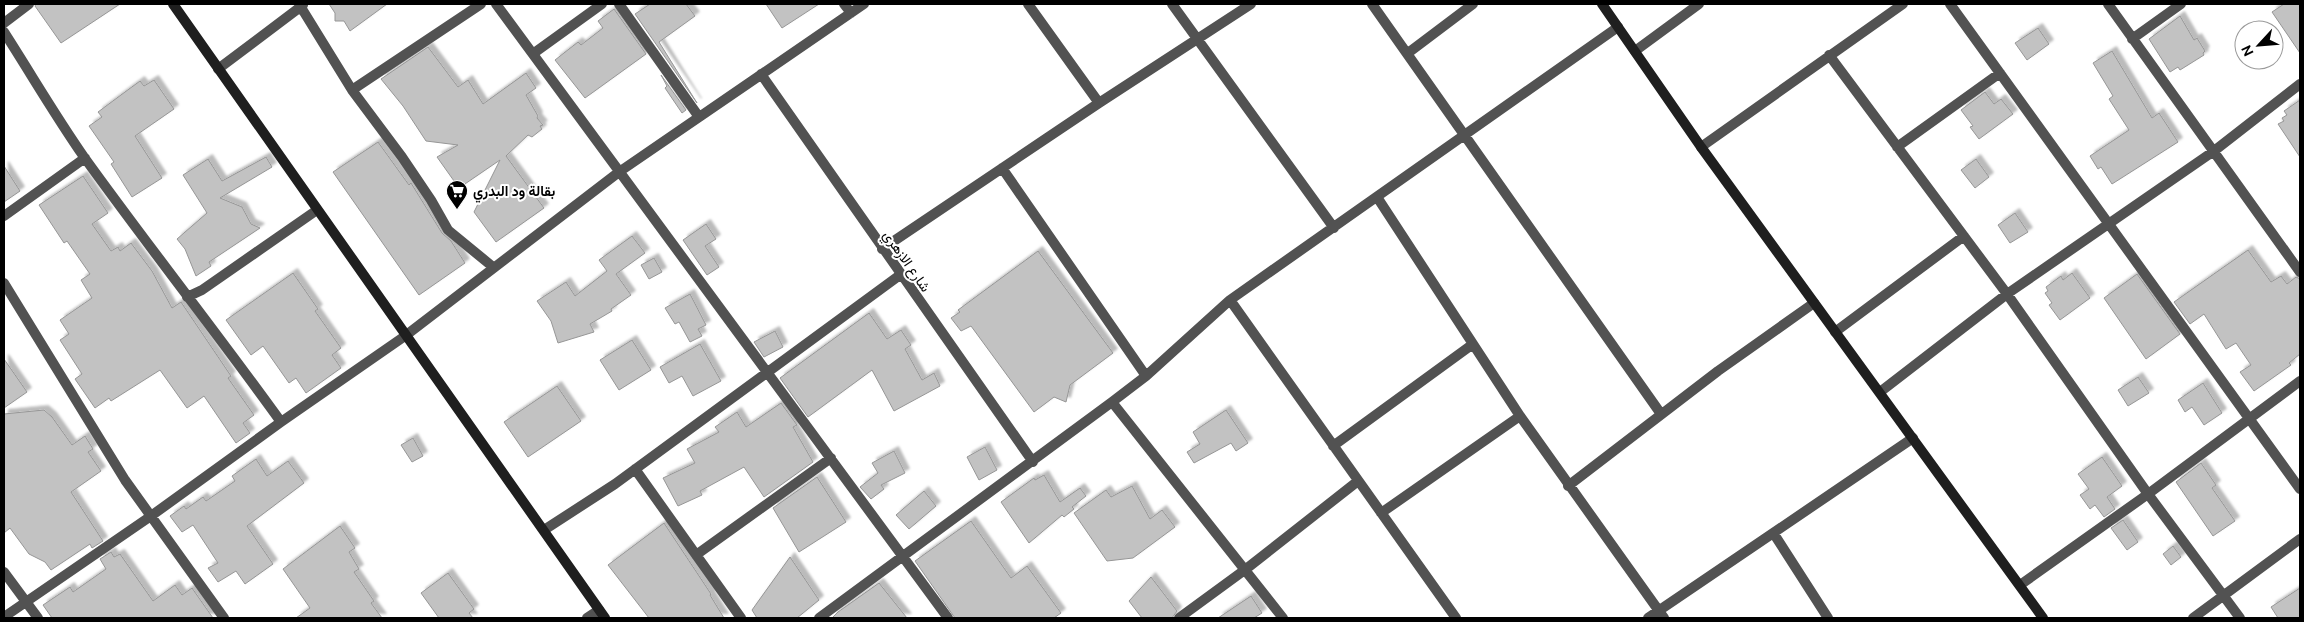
<svg xmlns="http://www.w3.org/2000/svg" width="2304" height="622" viewBox="0 0 2304 622" font-family="Ubuntu,Vazirmatn,sans-serif">
  <defs>
    <filter id="shadow"><feDropShadow dx="4.5" dy="-4.5" stdDeviation="1" flood-color="#0004"/></filter>
  </defs>
  <rect width="100%" height="100%" fill="#fff"/>
  <path fill="#c2c2c2" stroke="#969696" filter="url(#shadow)" d="M36,4h84l-59,39 -26,-37z
    M329,4h58l-37,27 -6,-10h-9v-8z
    M650,4h36l9,12 -36,26 38,61 -62,-89z
    M766,4h53l-37,24z
    M2284,4h16v49l-28,-41z
    M614,9l32,45 -61,44 -30,-38 23,-18 3,3 22,-17 -5,-7z
    M2180,16l14,24 3,-2 8,13 -2,2 1,2 -24,15 -2,-3 -8,5 -21,-33z
    M2038,28l11,16 -22,16 -12,-17z
    M428,47l30,40 10,-7 15,24 43,-31 10,15 -10,7 12,21 -1,2 6,7 -3,1 2,3 -10,8 -4,-2 -22,21 38,52 -48,34 -22,-30 26,-52 -41,28 -22,-31 21,-12 -32,-4 -23,-35 -22,-27z
    M2112,51l40,67 7,-5 19,29 -66,42 -11,-17 -3,2 -8,-13 39,-26 -20,-31 4,-3 -20,-33z
    M661,75l25,35 -4,3 -17,-25 2,-2z
    M154,80l20,29 -39,27 27,42 -30,19 -21,-33 3,-2 -25,-36 13,-9 -4,-5 27,-20 15,-11 4,5z
    M1985,92l9,12 7,-5 12,15 -34,25 -9,-12 3,-1 -12,-16z
    M2300,100v57l-22,-33 6,-3 -2,-3 5,-3 -3,-4z
    M378,142l31,43 2,-2 31,50 9,8 14,22 -46,32 -86,-123z
    M266,157l6,10 -52,31 22,9 9,17 9,4 -51,34 2,4 -15,10 -11,-27 -8,-10 30,-26 -24,-38 25,-16 14,22z
    M1976,159l13,18 -14,11 -14,-18z
    M4,166l16,25 -16,11z
    M83,176l25,37 -16,11 19,27 7,-4 2,4 11,-8 21,28 20,37 9,-6 50,74 -3,2 26,37 -11,8 7,10 -14,10 -32,-47 -17,12 -27,-38 -49,31 -2,-3 -14,10 -20,-29 7,-5 -22,-34 9,-6 -9,-14 32,-22 -11,-18 9,-6 -23,-33 -3,2 -25,-38z
    M2015,213l13,19 -18,11 -12,-18z
    M706,224l10,15 -11,7 14,21 -12,8 -24,-35z
    M632,236l13,17 -29,21 15,21 -20,14 1,2 -22,13 4,8 -36,11 -7,-22 -14,-20 29,-19 9,14 32,-25 -8,-11z
    M2248,250l23,32 10,-6 6,8 9,-7 4,2v75l-11,9 2,2 -37,26 -14,-19 11,-7 -15,-22 -10,6 -22,-35 -14,10 -16,-22z
    M1038,251l75,102 -43,32 -4,17 -12,-5 -20,15 -63,-86 -10,5 -10,-13 9,-6 -2,-2z
    M654,258l8,14 -13,7 -8,-14z
    M293,273l25,36 -3,2 26,37 -9,7 9,13 -35,25 -10,-15 -7,5 -26,-37 -12,9 -25,-35z
    M2072,273l18,25 -30,22 -11,-15 3,-2 -7,-10 3,-2 -2,-4 15,-11 2,4z
    M2137,274l43,60 -34,25 -42,-61z
    M690,294l16,31 -8,4 4,7 -12,6 -11,-20 -4,2 -10,-16z
    M869,313l18,26 14,-9 10,15 -6,4 17,31 12,-7 6,13 -46,25 -22,-41 -64,47 -28,-39z
    M775,331l8,16 -19,10 -10,-15z
    M632,340l19,30 -32,20 -19,-30z
    M700,344l21,37 -28,15 -11,-20 -13,7 -9,-16z
    M4,359l23,33 -23,16z
    M2138,377l11,16 -21,13 -10,-16z
    M2203,383l19,30 -18,12 -12,-18 -7,5 -7,-12z
    M557,386l24,35 -53,36 -24,-35z
    M781,403l16,22 -4,2 20,35 -49,35 -20,-30 -44,24 2,4 -24,11 -15,-28 32,-15 -8,-14 32,-17 -4,-5 22,-15 9,15z
    M44,410l8,7 20,28 13,-9 8,13 -5,3 13,19 -30,21 32,49 -11,7 -2,-4 -39,26 -6,-8 -16,-8 -19,-26 -6,5v-119z
    M1226,410l22,33 -12,8 -5,-8 -37,20 -7,-11 13,-8 -7,-12z
    M413,438l10,18 -11,6 -11,-17z
    M985,447l12,23 -18,10 -12,-23z
    M894,451l11,22 -24,12 3,4 -13,10 -11,-12 18,-14 -6,-10z
    M2102,457l20,29 -15,11 8,12 -11,8 -9,-12 -5,4 -10,-14 9,-6 -11,-15z
    M256,459l11,17 21,-15 16,22 -57,43 26,38 -28,20 -9,-13 -18,11 -10,-14 10,-5 -25,-38 -11,7 -12,-16 14,-10 2,3 17,-12 3,4 29,-20 -3,-5z
    M2201,463l15,22 -4,3 23,33 -22,15 -37,-54z
    M1044,475l16,27 20,-14 6,8 -14,11 2,2 -10,8 -2,-2 -33,28 -28,-41 33,-24 1,2z
    M817,477l29,45 -47,30 -26,-44z
    M1132,486l18,33 12,-9 13,17 -42,31 -26,3 -33,-48 32,-23 5,7z
    M924,491l12,15 -27,23 -13,-14z
    M2123,520l15,22 -11,8 -16,-22z
    M971,521l40,57 16,-12 34,47 -7,5h-99l-40,-57z
    M664,523l47,71 -1,1 14,23h-75l-41,-53z
    M340,526l15,22 -6,4 10,17 -5,3 20,29 -3,2 11,15h-86l14,-10 -27,-39z
    M2173,546l8,11 -10,8 -8,-11z
    M111,552l3,5 6,-3 33,47 22,-16 7,10 10,-7 21,30h-161l-9,-13 27,-18 3,5 33,-23 -6,-10z
    M790,557l29,43 -22,18h-40l-5,-8z
    M448,573l26,36 -5,4 4,5h-34l-18,-25z
    M1151,577l26,34 -5,7h-30l-13,-17z
    M879,583l28,35h-75l6,-6z
    M2300,588v30h-22l-7,-11z
    M1251,596l11,17 -8,5h-36z"/>
  <g fill="none" stroke-linecap="round" stroke-linejoin="round">
    <path stroke="#525252" stroke-width="10" d="M299,4l53,86 50,67 29,43 17,30 45,37
      M496,4l452,614
      M619,4l80,113
      M844,4l7,9
      M1028,4l71,99
      M1172,4l162,224
      M1372,4l289,410
      M1950,4l350,485
      M2108,4l192,268
      M4,23l25,-19
      M4,32c27,42 52,85 80,125 64,89 133,176 197,265
      M2132,39l49,-35
      M1635,51l64,-47
      M534,53l68,-49
      M1408,53l65,-49
      M1829,55l178,239 141,200 92,124
      M218,69l85,-64
      M761,74l272,388
      M352,90l129,-86
      M1701,147l202,-143
      M1897,147l103,-74
      M1002,168l144,208
      M1377,197l143,219 144,202
      M4,216l81,-58
      M882,249l217,-146 152,-99
      M4,283l121,197 99,138
      M187,297l15,-7 115,-80
      M1230,300l226,318
      M1835,332l129,-96
      M1880,392l127,-98 207,-143 86,-67
      M1112,402l171,216
      M1333,446l140,-102
      M635,469l106,149
      M1568,486l150,-115 96,-68
      M1381,513l139,-97
      M544,530l71,-46 285,-209
      M1774,534l54,84
      M696,555l135,-97
      M4,572l34,46
      M2020,585l128,-91 152,-113
      M4,617l147,-101 130,-94 124,-86 214,-164 245,-168
      M587,618l12,-8
      M819,618l293,-216 34,-26 84,-76 388,-273
      M1179,618l67,-49 112,-88
      M1648,618l265,-180
      M2193,618l107,-79"/>
    <path stroke="#1f1f1f" stroke-width="10" d="M173,4l432,614
      M1602,4l99,143 342,471"/>
  </g>
  <defs>
    <g id="supermarket-pin" transform="scale(1.125)"><path d="M0 17L-7.5 6A9.5 9.5 0 1 1 7.5 6Z" fill="#000" stroke="#fff"/><path d="M-6-5.5h2.5l.6 2H6L4.5 2H-2.5L-4.4-4H-6ZM-1.5 3.2a1.3 1.3 0 1 0 .1 0ZM3 3.2a1.3 1.3 0 1 0 .1 0Z" fill="#fff"/></g>
  </defs>
  <g fill-rule="evenodd">
    <use href="#supermarket-pin" x="457" y="191"/>
  </g>
  <g text-anchor="middle" dominant-baseline="central" stroke-width="4" stroke-linejoin="round" paint-order="stroke">
    <g font-size="14" font-weight="bold" fill="#000" stroke="#fff" text-anchor="start">
      <text x="473" y="191">بقالة ود البدري</text>
    </g>
    <g font-size="14" fill="#000" stroke="#fff">
      <text transform="translate(907 261) rotate(55)">شارع الازهري</text>
    </g>
  </g>
  <rect width="2304" height="622" fill="none" stroke="#000000" stroke-width="10"/>
  <g transform="translate(2259 45) rotate(244)"><circle r="24" fill="#ffffff" stroke="#999999"/>
  <path d="M0-4L9 19L0 12L-9 19Z" fill="#000000"/>
  <text y="-8" font-size="14" font-weight="bold" text-anchor="middle" fill="#000000">N</text>
  </g>
</svg>
